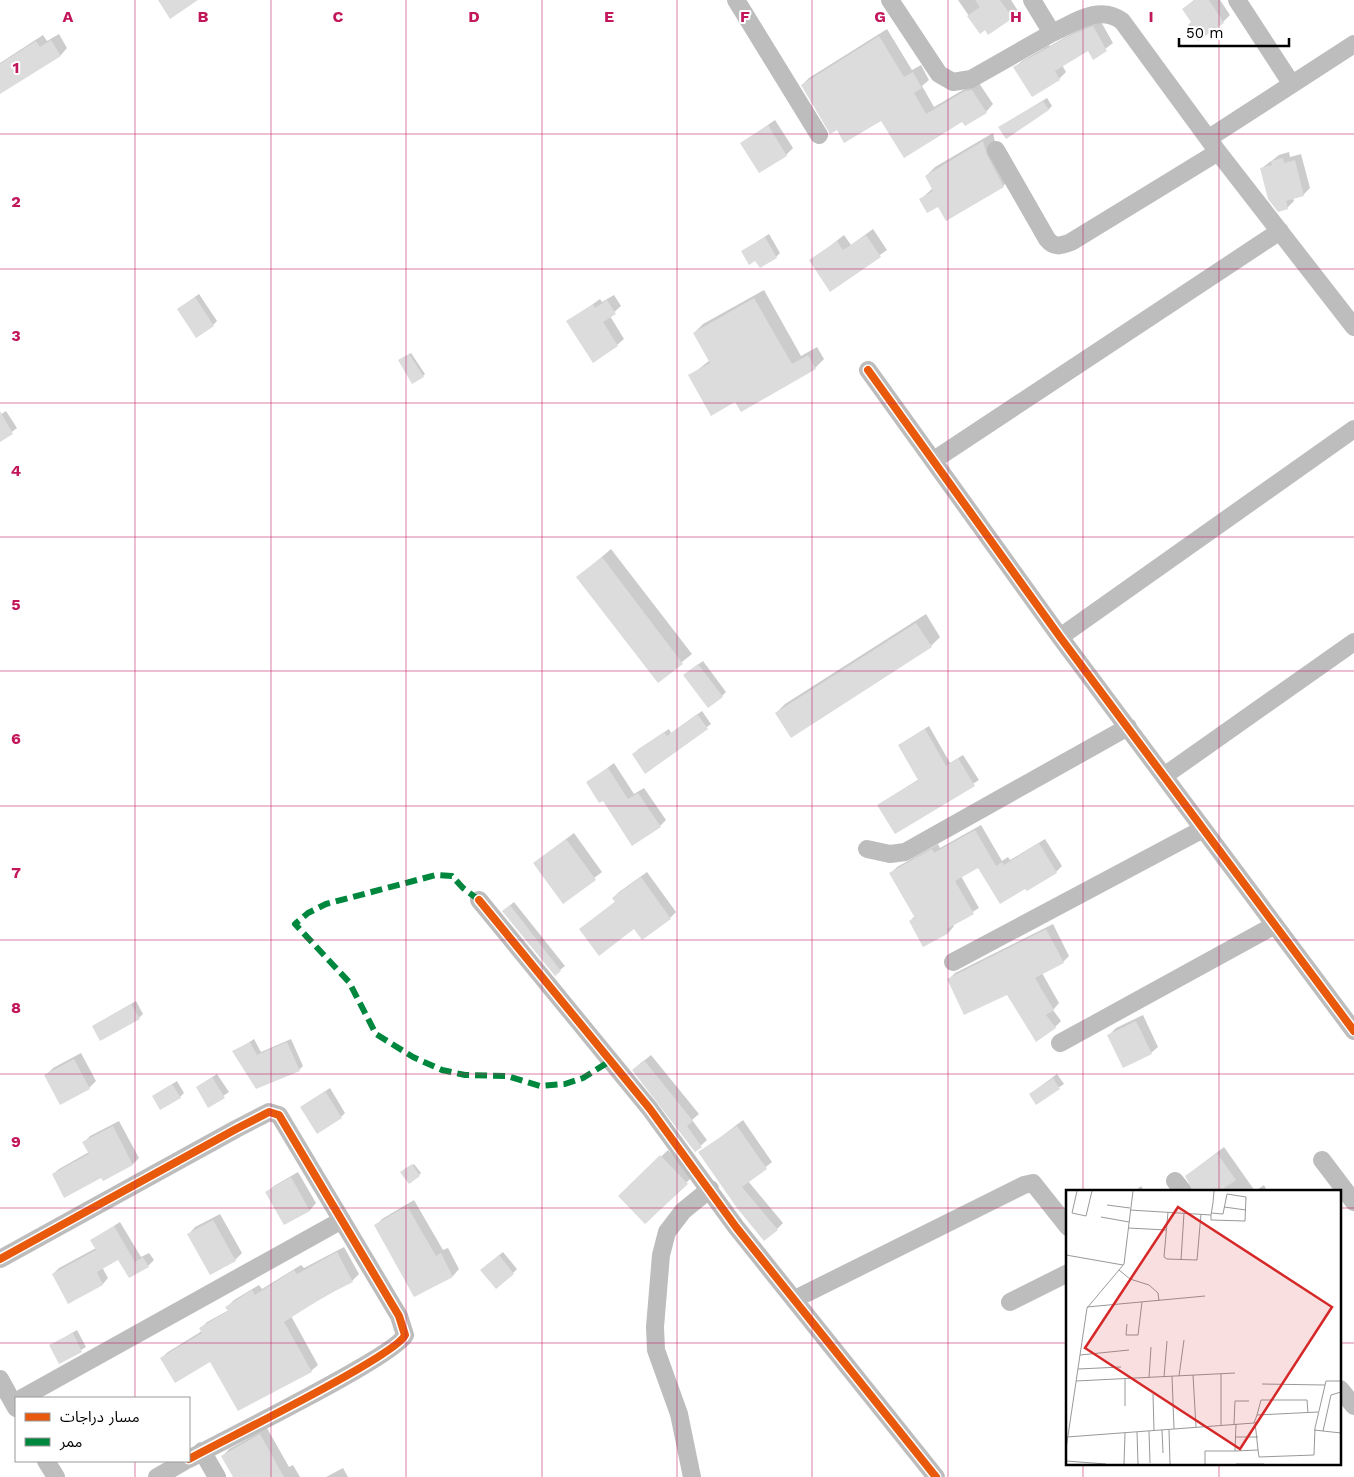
<svg xmlns="http://www.w3.org/2000/svg" width="1354" height="1477" viewBox="0 0 1354 1477" font-family="'Work Sans','Noto Sans Arabic',sans-serif">
  <rect width="100%" height="100%" fill="#fff"/>
  <path fill="#0003" d="M958,0h53l7,11 -6,6 -32,15z
    M1194,0h26l10,15 -7,7h-31l-9,-13z
    M1100,20l13,23 -20,15 -5,-9 -26,16 4,7 -7,7 -44,-12 7,-6 27,-16 1,1 31,-18z
    M887,29l25,41 9,-5 8,15 -7,6 12,21 39,-23 6,-1 14,21 -7,8 -24,8 -80,-1 -45,10 -35,-44 7,-7z
    M59,34l8,14 -6,7 -61,38v-30l43,-28 4,6z
    M1047,98l5,8 -3,3 -43,28 -2,-13z
    M775,120l18,28 -7,7 -44,-12z
    M993,133l3,13 16,31 -9,9 -64,19 -18,-6 12,-11 -7,-12 9,-9z
    M1289,152l1,5 11,-3 9,34 -7,7 -10,3 1,3 -7,7 -25,-40 17,-13z
    M873,229l14,21 -57,40 -19,-29 33,-26 7,10z
    M769,234l11,19 -4,4 -20,2 -13,-8z
    M764,290l37,66 16,-9 7,12 -9,9 -74,42 -6,-10 -45,-24 20,-16 -16,-27 9,-9z
    M199,294l18,27 -4,4 -35,-16z
    M614,295l7,11 -11,10 14,23 -7,6 -49,-23 32,-23 2,3z
    M411,353l14,21 -2,2 -22,-17z
    M6,411l11,17 -16,12 -1,-25z
    M611,549l81,105 -34,27 -80,-104z
    M926,614l14,23 -9,9 -155,67 9,-9z
    M703,661l23,31 -4,4 -33,-25z
    M702,711l9,13 -66,48 -8,-22 32,-21 2,4z
    M929,726l21,37 13,-8 16,25 -84,53 -17,-28 41,-26 -20,-34z
    M614,763l20,31 10,-6 22,32 -6,6 -57,-27 -15,-17z
    M981,825l21,36 6,-4 2,3 35,-21 17,27 -6,6 -78,-6 -17,10 18,32 -26,16 1,2 -5,6 -26,13 -13,-24 5,-5 -24,-43 6,-6 41,-23 2,4z
    M574,833l28,39 -39,30 -21,-45z
    M647,872l29,40 -6,6 -35,10 -55,1 36,-28 -3,-3 6,-6z
    M514,902l51,64 -10,8 -47,-67z
    M1053,924l16,32 -6,6 -21,11 17,30 -6,7 8,11 -6,6 -48,-34 -58,-14 6,-6z
    M136,1001l7,13 -4,4 -46,8z
    M1143,1015l15,32 -7,6 -42,-18 7,-7z
    M254,1039l7,13 30,-13 12,27 -4,4 -65,-18z
    M81,1053l15,28 -7,7 -43,-13 7,-7z
    M651,1055l48,59 -7,6 15,20 -12,11 -55,-87z
    M217,1074l12,18 -20,14 -12,-19z
    M1057,1074l7,10 -28,19 -6,-9z
    M177,1081l7,12 -4,4 -27,-1z
    M330,1088l15,25 -4,4 -39,-10z
    M743,1120l29,42 -24,19 35,42 -6,6 -77,-76z
    M119,1121l20,37 -6,6 -29,16 -2,-4 -49,-2 6,-5 30,-17 -5,-10 6,-6z
    M1224,1147l31,44 9,-6 3,6h-72l-9,-15z
    M668,1150l25,26 -47,47 -26,-27z
    M414,1164l7,9 -2,2 -15,-4z
    M298,1172l18,31 -6,7 -25,14 -18,-32 7,-6z
    M1141,1186l3,5h-9z
    M414,1200l29,50 5,-2 11,21 -6,7 -38,20 -40,-70 7,-7z
    M220,1214l22,39 -7,7 -46,-26 6,-7z
    M120,1222l21,35 8,-4 5,7 -6,6 -29,-8 -17,9 6,11 -5,6 -34,18 -16,-28 6,-6 37,-20 -4,-8z
    M344,1247l15,27 -7,7 -61,35 27,49 -7,6 -101,-10 -49,-3 7,-6 34,-21 -1,-3 6,-6 22,-12 -2,-3 7,-7 25,-15 3,4 39,-24 3,3z
    M503,1252l14,17 -4,4 -27,-7z
    M77,1330l9,17 -26,16 -9,-18z
    M267,1428l22,39 4,-2 7,12h-65l-12,-21 6,-7z
    M343,1468l5,9h-22z"/>
  <path fill="#dcdcdc" d="M158,0h40l-28,19z
    M975,0h25l13,18 -25,17 -3,-5 -5,4 -13,-18 13,-9z
    M1195,0h14l15,23 -26,18 -10,-16 3,-3 -9,-13z
    M1093,26l14,25 -14,9 -5,-9 -33,20 5,9 -28,17 -19,-30 60,-33z
    M879,36l25,41 9,-5 9,16 -8,5 12,21 39,-23 7,-1 15,23 -22,13 -3,-4 -58,36 -23,-37 -37,22 -7,-13 -7,4 -29,-49z
    M51,40l10,16 -61,38v-30l36,-23 4,6z
    M1043,101l6,9 -43,29 -8,-12z
    M768,125l19,31 -28,17 -19,-30z
    M983,141l4,14 17,32 -58,34 -8,-14 -11,6 -8,-14 14,-8 -8,-15z
    M1283,158l1,5 11,-3 9,36 -18,5 2,8 -10,3 -10,-13 -8,-31 12,-3 -1,-4z
    M866,235l15,22 -51,35 -21,-32 28,-19 6,9z
    M765,237l12,21 -17,10 -5,-7 -6,4 -8,-14z
    M195,297l19,29 -18,12 -19,-29z
    M754,298l38,66 16,-9 8,14 -75,43 -6,-10 -24,14 -23,-41 22,-12 -17,-30z
    M607,300l9,14 -13,8 15,24 -25,17 -27,-42 27,-17 2,4z
    M409,354l15,23 -12,7 -14,-24z
    M0,411l13,23 -13,8z
    M602,557l81,107 -25,19 -82,-106z
    M916,623l16,24 -141,91 -16,-25z
    M698,664l25,33 -15,11 -25,-33z
    M697,714l11,15 -63,45 -13,-20 32,-22 3,4z
    M925,729l21,37 12,-8 17,28 -80,48 -18,-29 41,-25 -20,-35z
    M608,768l20,31 10,-6 23,34 -29,19 -29,-45 -4,2 -13,-21z
    M975,830l21,36 6,-4 2,3 35,-22 18,30 -30,18 -2,-2 -25,15 -22,-36 -23,13 19,33 -27,15 2,4 -26,14 -14,-26 6,-3 -26,-45 43,-24 2,4z
    M566,839l30,41 -33,24 -30,-41z
    M641,877l30,42 -29,21 -8,-11 -35,27 -20,-27 36,-27 -3,-4z
    M510,905l51,66 -6,5 -53,-65z
    M1046,929l18,34 -29,15 19,32 -8,5 10,13 -20,14 -29,-47 -43,20 -17,-36z
    M131,1004l9,15 -40,22 -8,-15z
    M1136,1021l16,33 -29,14 -16,-33z
    M250,1042l7,13 30,-13 13,29 -44,18 -24,-38z
    M74,1059l16,30 -30,16 -16,-30z
    M644,1060l49,61 -6,5 15,21 -7,5 -63,-82z
    M212,1077l13,21 -17,10 -12,-21z
    M1053,1078l7,11 -24,16 -7,-11z
    M172,1084l9,14 -21,12 -8,-14z
    M325,1091l17,27 -25,16 -17,-27z
    M113,1126l20,39 -30,16 -2,-3 -37,20 -12,-24 37,-20 -7,-12z
    M737,1126l30,43 -25,18 36,43 -14,11 -27,-33 -39,-56z
    M1217,1153l19,27 -16,11h-27l-8,-15z
    M660,1155l28,29 -43,40 -27,-28z
    M412,1164l8,12 -11,8 -9,-12z
    M291,1177l19,34 -26,14 -19,-33z
    M407,1206l29,50 5,-3 12,24 -39,20 -40,-72z
    M213,1220l23,41 -26,14 -23,-41z
    M114,1226l21,36 8,-5 6,10 -20,11 -11,-18 -21,12 6,13 -35,19 -16,-30 44,-24 -6,-10z
    M337,1252l16,30 -28,14 -41,26 28,50 -74,39 -28,-49 -35,21 -15,-25 42,-25 -3,-5 29,-17 -3,-4 27,-17 3,5 39,-25 3,4z
    M499,1255l15,19 -18,15 -16,-19z
    M73,1333l9,19 -23,12 -10,-19z
    M260,1434l24,43h-51l-12,-21z"/>
  <g fill="none" stroke-linecap="round" stroke-linejoin="round">
    <path stroke="#bdbdbd" stroke-width="18" d="M736,0l83,135
      M890,0l49,74 14,8 18,-3 81,-46
      M1032,0l20,33c22,-10 47,-29 70,-12l96,131 136,175
      M1237,0l54,83
      M1209,138l145,-94
      M996,150l51,89c7,9 14,7 24,3l147,-90
      M868,370l192,267 294,394
      M934,460l346,-229
      M1060,637l294,-208
      M1164,776l190,-134
      M867,849l23,5 15,-2 223,-125
      M479,900l171,209 86,118 200,250
      M953,962l250,-133
      M1060,1043l215,-118
      M1322,1160l32,42
      M1175,1181l8,10
      M0,1259l236,-130 33,-17 10,3 120,201 6,19c-9,21 -184,106 -216,124
      M795,1299l229,-114 9,-2 35,44
      M1010,1302l58,-29
      M0,1379l16,29
      M1340,1389l14,17
      M22,1398l320,-178
      M202,1451l15,26
      M46,1461l10,16
      M157,1477l28,-16
      M692,1477l-13,-63 -23,-64 -1,-23 6,-72 6,-23 16,-21 27,-22"/>
    <path stroke="#00873e" stroke-width="6" stroke-dasharray="12 6" stroke-linecap="butt" d="M479,900l-16,-12 -11,-12 -16,-1 -110,29 -18,9 -13,11 54,58 27,52 37,23 29,13 23,5 42,1 33,10 25,-2 18,-6 27,-17"/>
    <g stroke="#fff" stroke-width="11">
      <path id="cycleway" d="M868,370l192,267 294,394
        M479,900l171,209 86,118 200,250
        M0,1259l236,-130 33,-17 10,3 120,201 6,19c-9,21 -184,106 -216,124"/>
    </g>
    <use href="#cycleway" stroke="#e8590c" stroke-width="8"/>
  </g>
  <path fill="none" stroke="#c2185b" stroke-width="1" stroke-opacity="0.55" d="M135,0v1398M271,0v1477M406,0v1477M542,0v1477M677,0v1477M812,0v1477M948,0v1477M1083,0v1191M1219,0v1191M0,134h1354M0,269h1354M0,403h1354M0,537h1354M0,671h1354M0,806h1354M0,940h1354M0,1074h1354M0,1208h1068M1340,1208h14M0,1343h1068M1340,1343h14M135,1461v16M1083,1463v14M1219,1463v14"/>
  <g transform="translate(1066 1190)">
    <rect width="275" height="275" fill="#fff"/>
    <path fill="none" stroke="#999" stroke-width="1" d="M11,1l-5,22 14,3 6,-25M41,15l23,3M158,17l22,3M64,20l81,5M102,22l-4,45 3,2 30,1 4,-46M145,23l12,1 4,-20 19,3 -1,24 -34,-1v-5l2,-12 1,-12M35,27l28,5M62,38l39,2M0,65l57,10M115,70l3,-47M53,80l11,9 19,6 9,8 1,8M21,117l118,-11M61,134l-1,11h12l4,-33M14,165l49,-5M12,179l43,-2M155,184v51M127,185l3,52M106,186l2,53M113,186l5,-36M98,187l3,-36M83,188l2,-31M10,191l159,-8M196,194l63,1M87,204l1,37M59,216v-27M191,225l4,-15h46l1,13M168,234l1,-23h14M170,234l-1,27 23,-1 -3,-28M96,240l1,23M103,240l1,34M248,240l27,3M83,241l1,32M257,241l8,-36 10,-3M71,242l1,32M1,247l187,-14 3,-8 61,-3M170,247h22M0,259l21,-141 37,-44 9,-73M192,260l1,7 55,-2 1,-27 11,-47h15M0,271l40,3M58,274l1,-31M139,274v-13h30M170,274h28"/>
    <path fill="#d62828" fill-opacity="0.15" stroke="#d62828" stroke-width="2.5" d="M112,17l154,100 -92,142 -155,-101z"/>
    <rect width="275" height="275" fill="none" stroke="#000" stroke-width="2.5"/>
  </g>
  <g font-size="16" text-anchor="middle" font-weight="bold" fill="#c2185b" stroke="#fff" stroke-width="4" stroke-linejoin="round" paint-order="stroke">
    <text x="68" y="22">A</text>
    <text x="203" y="22">B</text>
    <text x="338" y="22">C</text>
    <text x="474" y="22">D</text>
    <text x="609" y="22">E</text>
    <text x="745" y="22">F</text>
    <text x="880" y="22">G</text>
    <text x="1016" y="22">H</text>
    <text x="1151" y="22">I</text>
    <text x="16" y="73">1</text>
    <text x="16" y="207">2</text>
    <text x="16" y="341">3</text>
    <text x="16" y="476">4</text>
    <text x="16" y="610">5</text>
    <text x="16" y="744">6</text>
    <text x="16" y="878">7</text>
    <text x="16" y="1013">8</text>
    <text x="16" y="1147">9</text>
  </g>
  <rect x="15" y="1397" width="175" height="65" fill="#ffffff" stroke="#999999"/>
  <rect x="25" y="1413" width="25" height="8" fill="#e8590c" stroke="#999999"/>
  <text x="60" y="1422" font-size="15" fill="#000000">مسار دراجات</text>
  <rect x="25" y="1438" width="25" height="8" fill="#00873e" stroke="#999999"/>
  <text x="60" y="1447" font-size="15" fill="#000000">ممر</text>
  <path d="M1179 38v8h110v-8" fill="none" stroke="#000000" stroke-width="2.5"/>
  <text x="1186" y="38" font-size="15" fill="#000000" stroke="#ffffff" stroke-width="4" paint-order="stroke">50 m</text>
</svg>
